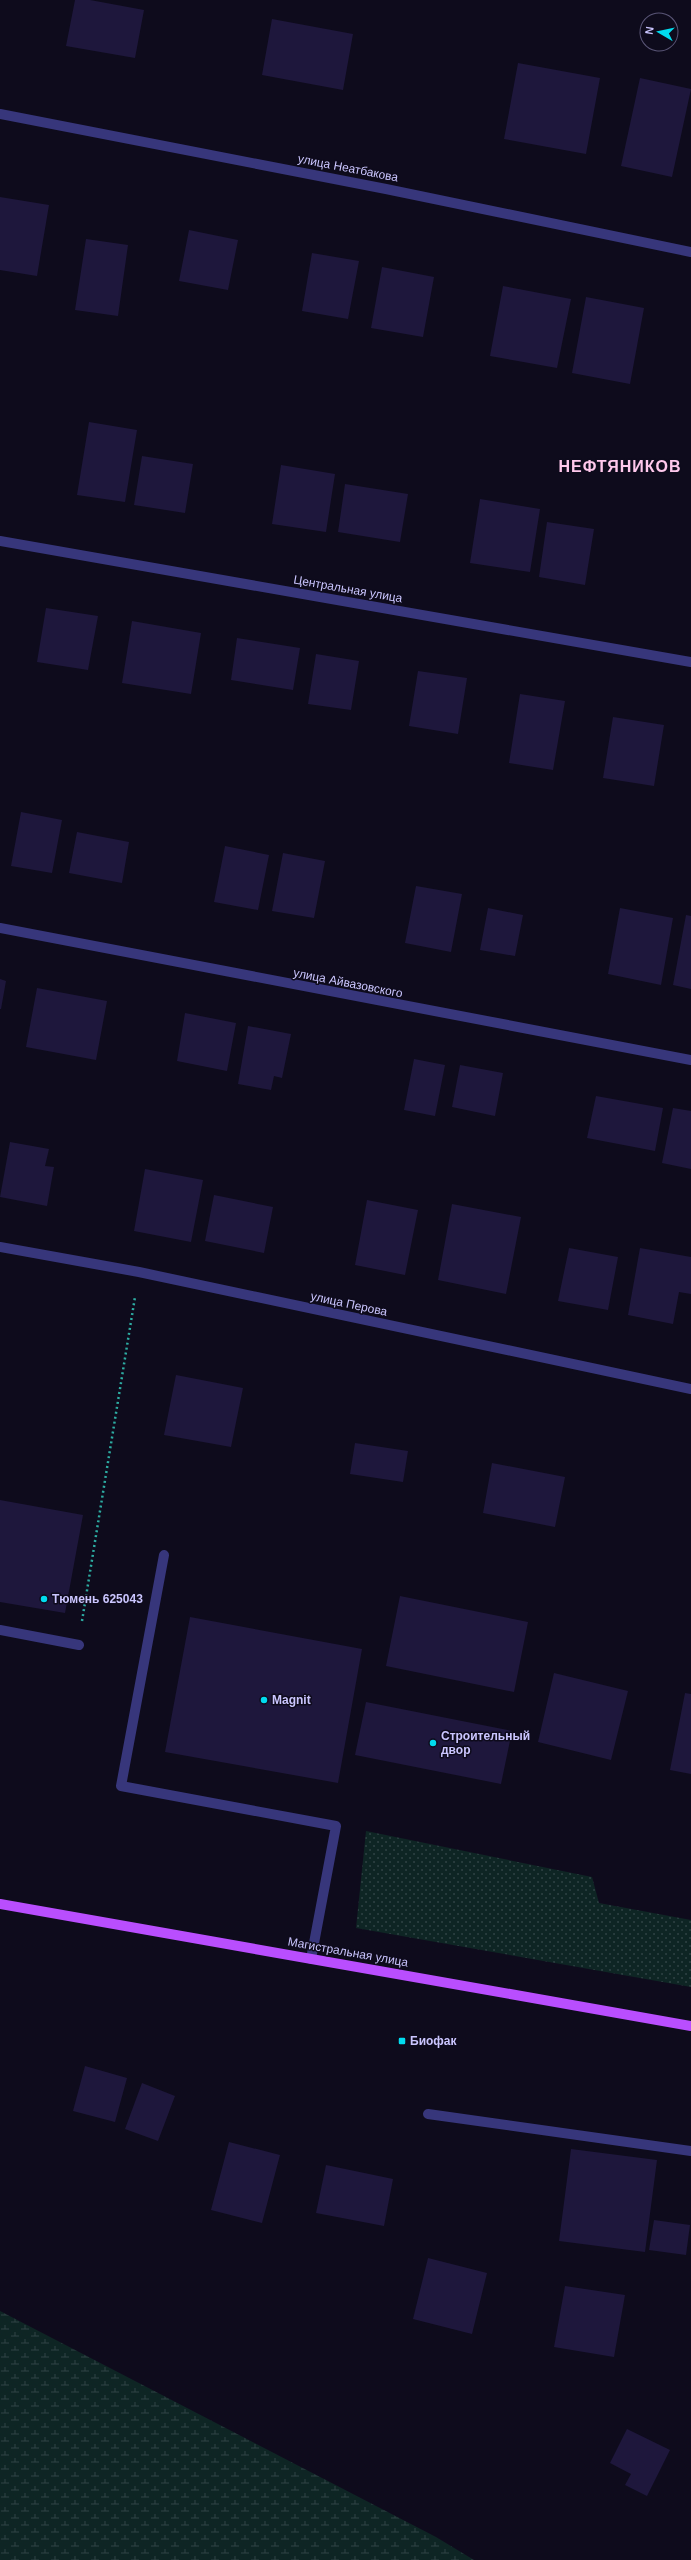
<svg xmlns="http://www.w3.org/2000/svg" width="691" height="2560" viewBox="0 0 691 2560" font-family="Helvetica,sans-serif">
  <defs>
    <pattern id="grass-dots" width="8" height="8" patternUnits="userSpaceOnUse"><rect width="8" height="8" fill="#0e2524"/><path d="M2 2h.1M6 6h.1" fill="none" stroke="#304345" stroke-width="1.8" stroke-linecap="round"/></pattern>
    <pattern id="wetland-marsh" width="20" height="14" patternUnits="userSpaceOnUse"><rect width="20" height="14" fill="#0e2524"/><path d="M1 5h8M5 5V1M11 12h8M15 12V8" fill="none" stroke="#304345"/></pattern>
  </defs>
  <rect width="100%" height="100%" fill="#0e0b1c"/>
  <path fill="url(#grass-dots)" d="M366,1831l226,46 7,26 92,17v67l-335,-59z"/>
  <path fill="url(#wetland-marsh)" d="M0,2311l436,226 38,23h-474z"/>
  <path fill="#1e173c" d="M75,0h15l54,10 -9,48 -69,-12z
    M272,19l81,15 -10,56 -81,-15z
    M518,63l82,15 -14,76 -82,-15z
    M640,78l51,11 -19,88 -51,-11z
    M0,197l49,8 -12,71 -37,-6z
    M189,230l49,10 -10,50 -49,-9z
    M86,239l42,6 -10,71 -43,-6z
    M312,253l47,8 -11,58 -46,-8z
    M382,267l52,10 -11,60 -52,-9z
    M503,286l68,13 -14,69 -67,-12z
    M586,297l58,11 -14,76 -58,-11z
    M89,422l48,8 -12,72 -48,-7z
    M142,456l51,8 -8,49 -51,-8z
    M281,465l54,9 -9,58 -54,-8z
    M345,484l63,10 -8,48 -62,-10z
    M480,499l60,10 -10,63 -60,-9z
    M547,522l47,7 -9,56 -46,-8z
    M46,608l52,8 -10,54 -51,-8z
    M132,621l69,12 -10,61 -69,-11z
    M237,638l63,10 -7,42 -62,-10z
    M316,654l43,7 -8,49 -43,-6z
    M418,671l49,7 -9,56 -49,-8z
    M520,694l45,7 -12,69 -44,-7z
    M613,717l51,8 -10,61 -51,-8z
    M21,812l41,8 -10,53 -41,-7z
    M77,832l52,10 -7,41 -53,-10z
    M225,846l44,9 -11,55 -44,-8z
    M283,853l42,8 -11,57 -42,-7z
    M416,886l46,8 -11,58 -46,-9z
    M488,908l35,7 -8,41 -35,-6z
    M620,908l53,10 -12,67 -53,-11z
    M686,915l5,1v73l-18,-4z
    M0,979l6,2 -5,28h-1z
    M37,988l70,13 -11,59 -70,-13z
    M185,1013l51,10 -9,48 -50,-10z
    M248,1026l43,8 -9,44 -8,-2 -3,14 -33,-6z
    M414,1059l31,6 -10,51 -31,-6z
    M460,1065l43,8 -8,43 -43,-9z
    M596,1096l67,12 -8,43 -68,-13z
    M673,1108l18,3v58l-29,-6z
    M10,1142l39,7 -4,17 9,1 -7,39 -47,-9z
    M145,1169l58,11 -12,62 -57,-11z
    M214,1195l59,12 -9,46 -59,-12z
    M367,1200l51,10 -13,65 -50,-10z
    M452,1204l69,13 -15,77 -68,-14z
    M569,1248l49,9 -10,53 -50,-9z
    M640,1248l51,9v37l-12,-2 -6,32 -45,-9z
    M176,1375l67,13 -12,59 -67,-12z
    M355,1443l53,8 -5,31 -53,-8z
    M492,1463l73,14 -10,50 -72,-14z
    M0,1500l83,15 -18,98 -65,-11z
    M400,1596l128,26 -14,70 -128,-26z
    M190,1617l172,32 -24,134 -173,-31z
    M554,1673l74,18 -17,69 -73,-18z
    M685,1693l6,1v80l-21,-4z
    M366,1702l146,29 -11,53 -146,-29z
    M85,2066l42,12 -12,44 -42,-11z
    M142,2083l33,13 -17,45 -33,-12z
    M229,2142l51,13 -18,68 -51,-13z
    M571,2149l86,11 -12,92 -86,-11z
    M326,2165l67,14 -9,47 -68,-13z
    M654,2220l36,5 -4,30 -37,-5z
    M428,2258l59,15 -15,61 -59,-15z
    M565,2286l60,9 -11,62 -60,-10z
    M627,2429l43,21 -23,46 -22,-11 6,-11 -21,-11z"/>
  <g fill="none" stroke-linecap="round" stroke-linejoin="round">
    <path stroke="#2daca2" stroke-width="2.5" stroke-dasharray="2 3" stroke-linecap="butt" d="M82,1621l53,-324"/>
    <path stroke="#37367b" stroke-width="10" d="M164,1555l-43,231 215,40 -25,133
      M0,1630l79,15
      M428,2114l263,37"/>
    <path stroke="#37367b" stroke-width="10" d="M0,114l386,75 305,63
      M0,541l691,121
      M0,928l691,132
      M0,1247l139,25 552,117"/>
    <path stroke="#b94efe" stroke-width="10" d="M0,1904l691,122"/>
  </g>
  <g fill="#01dcef" stroke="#0e0b1c" stroke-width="1.5">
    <circle cx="44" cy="1599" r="4"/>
    <circle cx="264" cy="1700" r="4"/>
    <circle cx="433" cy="1743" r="4"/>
    <rect x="398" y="2037" width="8" height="8" rx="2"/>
  </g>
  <g text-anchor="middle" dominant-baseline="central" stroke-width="3" stroke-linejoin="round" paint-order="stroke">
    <g font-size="12" fill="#cbc6ff" stroke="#0e0b1c">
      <text transform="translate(348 168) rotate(11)">улица Неатбакова</text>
      <text transform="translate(348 589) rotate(10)">Центральная улица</text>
      <text transform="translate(348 983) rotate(11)">улица Айвазовского</text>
      <text transform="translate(349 1304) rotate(12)">улица Перова</text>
      <text transform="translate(348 1952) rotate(10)">Магистральная улица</text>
    </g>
    <g font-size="12" font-weight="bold" fill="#cbc6ff" stroke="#0e0b1c" text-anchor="start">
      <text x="52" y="1599">Тюмень 625043</text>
      <text x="272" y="1700">Magnit</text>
      <text x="441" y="1736">Строительный<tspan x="441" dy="14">двор</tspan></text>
      <text x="410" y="2041">Биофак</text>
    </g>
    <g font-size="16" font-weight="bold" letter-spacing="1" fill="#ffc8ec" stroke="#0e0b1c">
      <text x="620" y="466">НЕФТЯНИКОВ</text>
    </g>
  </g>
  <g transform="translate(659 32) rotate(279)"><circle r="19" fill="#0e0b1c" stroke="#5a5677"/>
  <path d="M0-3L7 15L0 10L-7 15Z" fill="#01dcef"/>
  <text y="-6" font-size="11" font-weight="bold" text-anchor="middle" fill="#cbc6ff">N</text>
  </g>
</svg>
